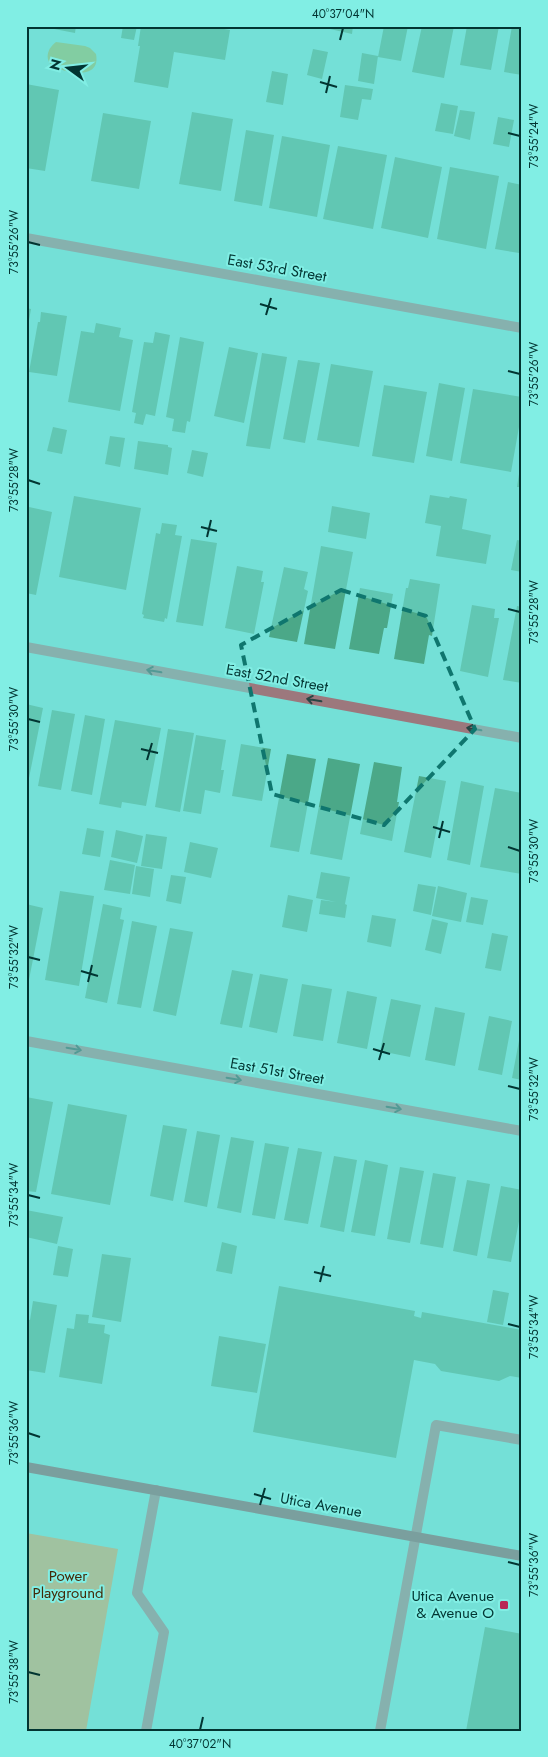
<svg xmlns="http://www.w3.org/2000/svg" width="548" height="1757" viewBox="0 0 548 1757" font-family="Jost,sans-serif">
  <rect width="100%" height="100%" fill="#74e0d7"/>
  <path fill="#d49d5e" d="M26,1533l92,16 -32,182h-60z"/>
  <path fill="#92b662" d="M56,42l29,4 5,2 6,6c5,27 -30,19 -44,12 -8,-8 -4,-18 4,-24z"/>
  <path fill="#4ba888" d="M50,26h26l-1,7 -26,-5z
    M123,26h14l-3,14 -13,-2z
    M141,26h65l24,4 -5,30 -51,-8 -6,36 -34,-6 6,-36h-2z
    M331,26h22l-1,8 -22,-5z
    M384,26h24l-7,35 -23,-4z
    M422,26h32l-10,52 -32,-6z
    M467,26h32l-8,44 -31,-5z
    M512,26h10v49l-18,-3z
    M313,49l15,3 -6,27 -15,-4z
    M362,53l16,3 -4,28 -16,-3z
    M272,71l16,3 -5,31 -17,-3z
    M26,84l33,6 -14,81 -19,-3z
    M345,85l28,4 -2,11 -9,-1 -4,21 -18,-3z
    M441,103l17,3 -5,28 -18,-3z
    M460,110l15,2 -5,28 -16,-4z
    M192,112l41,7 -12,72 -42,-7z
    M103,113l48,8 -12,68 -48,-8z
    M498,117l16,3 -5,27 -16,-3z
    M246,130l28,5 -12,71 -28,-5z
    M282,136l48,9 -13,72 -48,-9z
    M338,146l49,9 -14,74 -50,-10z
    M395,157l47,10 -14,71 -47,-10z
    M450,167l49,9 -13,73 -49,-10z
    M508,182l14,3v51l-3,17 -24,-4z
    M26,308l5,1 -4,23h-1z
    M41,312l26,4 -10,60 -28,-4 9,-50h2z
    M96,323l25,5 -2,9 14,3 -13,71 -52,-9 13,-71 13,2z
    M155,332l15,3 -15,81 -9,-2 -3,11 -9,-2 2,-10 -4,-1 12,-70 9,1z
    M180,337l24,5 -14,80 -3,-1 -2,12 -13,-2 2,-12 -8,-2z
    M229,347l29,6 -14,70 -30,-7z
    M262,353l25,4 -17,92 -24,-3z
    M298,360l22,3 -15,80 -22,-4z
    M331,364l42,7 -14,76 -42,-7z
    M439,383l26,5 -13,73 -26,-5z
    M384,385l43,7 -13,71 -42,-7z
    M473,389l49,8v13l-11,62 -51,-9z
    M53,427l14,3 -5,24 -15,-3z
    M110,436l15,2 -5,29 -15,-3z
    M138,441l30,4v2l4,1 -4,27 -34,-6z
    M192,450l16,3 -5,24 -16,-4z
    M521,461h1v26h-5z
    M430,495l19,3 1,-2 17,3 -5,30 29,6 -5,29 -50,-8 5,-30 -16,-3z
    M74,496l67,12 -15,82 -67,-13z
    M332,506l38,7 -4,26 -38,-7z
    M29,507l23,5 -16,83 -10,-2v-73z
    M162,523l15,2 -2,10 7,1 -15,83 -2,-1 -1,4 -21,-4 1,-3 -2,-1 14,-81 4,1z
    M191,539l26,4 -14,83 -27,-4z
    M517,540l5,1v31l-11,-2z
    M321,546l32,6 -18,97 -31,-5z
    M237,566l26,5 -2,11h3l-10,52 -29,-6z
    M284,567l24,5 -4,17 4,2 -11,51 -28,-5z
    M410,579l30,5 -8,52 -3,-1 -5,29 -30,-5 12,-71h2z
    M360,588l33,6 -6,34h-3l-5,26 -30,-5z
    M472,605l23,4 -1,9h5l-11,59 -28,-6z
    M517,606l5,1v76l-19,-3z
    M26,704l17,4 -15,75h-2z
    M52,710l23,4 -14,76 -23,-4z
    M85,715l20,4 -13,76 -21,-4z
    M115,720l46,8 -15,78 -24,-4 -1,6 -22,-4z
    M168,729l26,4 -14,79 -25,-5z
    M196,735l30,5 -5,30h3l-4,23 -15,-3 -4,24 -18,-3z
    M241,744l30,5 -9,52 -30,-5z
    M287,754l29,5 -17,93 -29,-5z
    M328,758l32,6 -18,96 -32,-6z
    M374,762l28,5 -5,35h2l-7,39 -32,-7z
    M419,776l27,5 -15,77 -27,-6z
    M461,781l23,5 -14,79 -23,-5z
    M495,788l27,5v81l-42,-7z
    M87,828l17,3 -4,26 -18,-3z
    M116,830l27,6 -6,27 -26,-6z
    M146,834l21,3 -5,32 -21,-3z
    M190,842l28,6 -7,30 -27,-6z
    M110,860l25,5 -5,29 -26,-4z
    M136,866l18,3 -4,28 -18,-3z
    M321,872l29,5 -5,27 2,1 -2,13 -26,-4 2,-14 15,2 -20,-4z
    M171,875l15,2 -5,27 -15,-3z
    M418,884l18,3 -5,28 -18,-4z
    M438,886l29,7 -6,29 -29,-6z
    M60,891l34,5 -15,90 -34,-6z
    M288,895l25,5 -6,32 -25,-5z
    M471,897l17,3 -5,25 -17,-3z
    M26,904l17,4 -16,82 -1,-1z
    M103,904l19,4 -2,11 4,1 -17,83 -22,-5z
    M372,915l24,4 -5,28 -24,-5z
    M432,919l16,4 -7,31 -16,-4z
    M132,921l25,5 -16,82 -24,-4z
    M170,928l23,4 -17,84 -23,-5z
    M492,933l16,3 -7,35 -16,-3z
    M232,970l21,4 -11,54 -22,-4z
    M260,974l28,5 -11,54 -28,-6z
    M302,984l30,5 -9,52 -30,-5z
    M347,991l30,6 -10,52 -30,-6z
    M391,999l30,6 -11,52 -30,-6z
    M435,1007l30,6 -10,53 -30,-6z
    M489,1016l23,5 -10,54 -24,-5z
    M521,1030h1v50l-10,-2z
    M26,1097l27,5 -17,90 -10,-1z
    M68,1104l59,11 -17,90 -59,-11z
    M163,1125l24,4 -14,72 -23,-5z
    M197,1131l23,4 -13,72 -23,-5z
    M231,1137l23,4 -13,72 -24,-5z
    M265,1143l24,4 -14,72 -23,-4z
    M298,1148l24,4 -14,72 -24,-4z
    M334,1156l23,4 -13,72 -24,-5z
    M365,1160l23,5 -13,71 -24,-4z
    M400,1167l24,4 -14,72 -23,-4z
    M433,1173l23,4 -13,71 -23,-4z
    M467,1180l23,4 -13,72 -24,-5z
    M501,1186l21,4v16l-11,56 -24,-4z
    M26,1210l37,7 -6,27 -31,-7z
    M222,1242l15,4 -5,28 -16,-3z
    M58,1246l15,3 -5,28 -15,-2z
    M102,1254l29,4 -10,64 -29,-5z
    M279,1286l136,25 -1,5 7,2 1,-6 100,18v48l-12,-2 -11,5 -58,-10 -6,-7 -21,-4 -18,98 -143,-26z
    M493,1290l16,3 -6,32 -16,-3z
    M33,1301l24,4 -12,68 -19,-3v-51l4,1z
    M76,1314l13,1 -1,8 17,2 -1,8 6,2 -8,49 -43,-7 8,-49 7,1z
    M219,1336l47,8 -9,49 -46,-7z
    M485,1627l37,7v97h-56z"/>
  <g fill="none" stroke-linecap="round" stroke-linejoin="round">
    <path stroke="#9c787d" stroke-width="10" d="M146,1731l18,-99 -27,-39 19,-103
      M380,1731l56,-306 86,15"/>
    <path stroke="#9c787d" stroke-width="10" d="M26,238l496,90
      M26,647l496,91
      M26,1041l496,90"/>
    <path stroke="#825059" stroke-width="10" d="M26,1467l496,89"/>
  </g>
  <defs><path id="oneway-shaft" d="M-6 0H5M1.5-3L5.5 0L1.5 3" fill="none" stroke-width="1.6" stroke-linecap="round" stroke-linejoin="round" transform="scale(1.25)"/></defs>
  <g stroke="#284645">
    <use href="#oneway-shaft" transform="translate(154 671) rotate(-170)"/>
    <use href="#oneway-shaft" transform="translate(314 700) rotate(-170)"/>
    <use href="#oneway-shaft" transform="translate(474 729) rotate(-170)"/>
    <use href="#oneway-shaft" transform="translate(74 1049) rotate(10)"/>
    <use href="#oneway-shaft" transform="translate(234 1079) rotate(10)"/>
    <use href="#oneway-shaft" transform="translate(394 1108) rotate(10)"/>
  </g>
  <path d="M0 0H548V1757H0ZM341,590l85,26 49,113 -91,96 -112,-31 -31,-149z" fill="#74e0d7" fill-opacity=".55" fill-rule="evenodd"/>
  <path fill="none" stroke="#0f766e" stroke-width="4" stroke-dasharray="10 6" stroke-linejoin="round" d="M341,590l85,26 49,113 -91,96 -112,-31 -31,-149z"/>
  <path fill="none" stroke="#023532" stroke-width="2" d="M340,40l3,-12M320,82l17,5M326,93l4,-17M508,133l12,3M28,242l12,3M260,304l17,5M266,315l5,-17M508,371l12,3M28,480l12,4M201,527l16,4M207,537l4,-17M508,609l12,3M28,719l12,3M141,749l17,4M147,760l5,-17M433,827l17,5M439,838l4,-17M508,847l12,4M28,957l12,3M81,971l17,5M88,982l4,-17M373,1049l17,5M379,1060l5,-17M508,1086l12,3M28,1195l12,3M314,1272l17,4M320,1282l4,-16M508,1324l12,3M28,1433l12,4M254,1494l17,5M260,1505l5,-17M508,1562l12,3M28,1672l12,3M200,1730l3,-13"/>
  <rect fill="#b92a56" stroke="#81eee4" stroke-width="2" x="499" y="1600" width="10" height="10" rx="2.5"/>
  <g text-anchor="middle" dominant-baseline="central" stroke-width="4" stroke-linejoin="round" paint-order="stroke">
    <g font-size="15" fill="#023532" stroke="#81eee4">
      <text transform="translate(277 268) rotate(10)">East 53rd Street</text>
      <text transform="translate(277 678) rotate(10)">East 52nd Street</text>
      <text transform="translate(277 1071) rotate(10)">East 51st Street</text>
      <text transform="translate(321 1505) rotate(10)">Utica Avenue</text>
    </g>
    <g font-size="15" fill="#442a09" stroke="#81eee4">
      <text x="68" y="1576">Power<tspan x="68" dy="17">Playground</tspan></text>
    </g>
    <g font-size="15" fill="#023532" stroke="#81eee4" text-anchor="end">
      <text x="494" y="1596">Utica Avenue<tspan x="494" dy="17">&amp; Avenue O</tspan></text>
    </g>
  </g>
  <rect width="548" height="1757" fill="none" stroke="#81eee4" stroke-width="55"/>
  <g transform="translate(68 68) rotate(285)" stroke="#81eee4" stroke-width="4" paint-order="stroke">
  <path d="M0-4L9 19L0 12L-9 19Z" fill="#023532"/>
  <text y="-8" font-size="14" font-weight="bold" text-anchor="middle" fill="#023532">N</text>
  </g>
  <rect x="28" y="28" width="492" height="1702" fill="none" stroke="#023532" stroke-width="2"/>
  <g font-size="12" text-anchor="middle" fill="#023532">
    <text x="343" y="18">40°37'04"N</text>
    <text transform="translate(534 136) rotate(-90)" y="4">73°55'24"W</text>
    <text transform="translate(14 242) rotate(-90)" y="4">73°55'26"W</text>
    <text transform="translate(534 374) rotate(-90)" y="4">73°55'26"W</text>
    <text transform="translate(14 480) rotate(-90)" y="4">73°55'28"W</text>
    <text transform="translate(534 612) rotate(-90)" y="4">73°55'28"W</text>
    <text transform="translate(14 719) rotate(-90)" y="4">73°55'30"W</text>
    <text transform="translate(534 851) rotate(-90)" y="4">73°55'30"W</text>
    <text transform="translate(14 957) rotate(-90)" y="4">73°55'32"W</text>
    <text transform="translate(534 1089) rotate(-90)" y="4">73°55'32"W</text>
    <text transform="translate(14 1195) rotate(-90)" y="4">73°55'34"W</text>
    <text transform="translate(534 1327) rotate(-90)" y="4">73°55'34"W</text>
    <text transform="translate(14 1433) rotate(-90)" y="4">73°55'36"W</text>
    <text transform="translate(534 1565) rotate(-90)" y="4">73°55'36"W</text>
    <text transform="translate(14 1672) rotate(-90)" y="4">73°55'38"W</text>
    <text x="200" y="1748">40°37'02"N</text>
  </g>
</svg>
